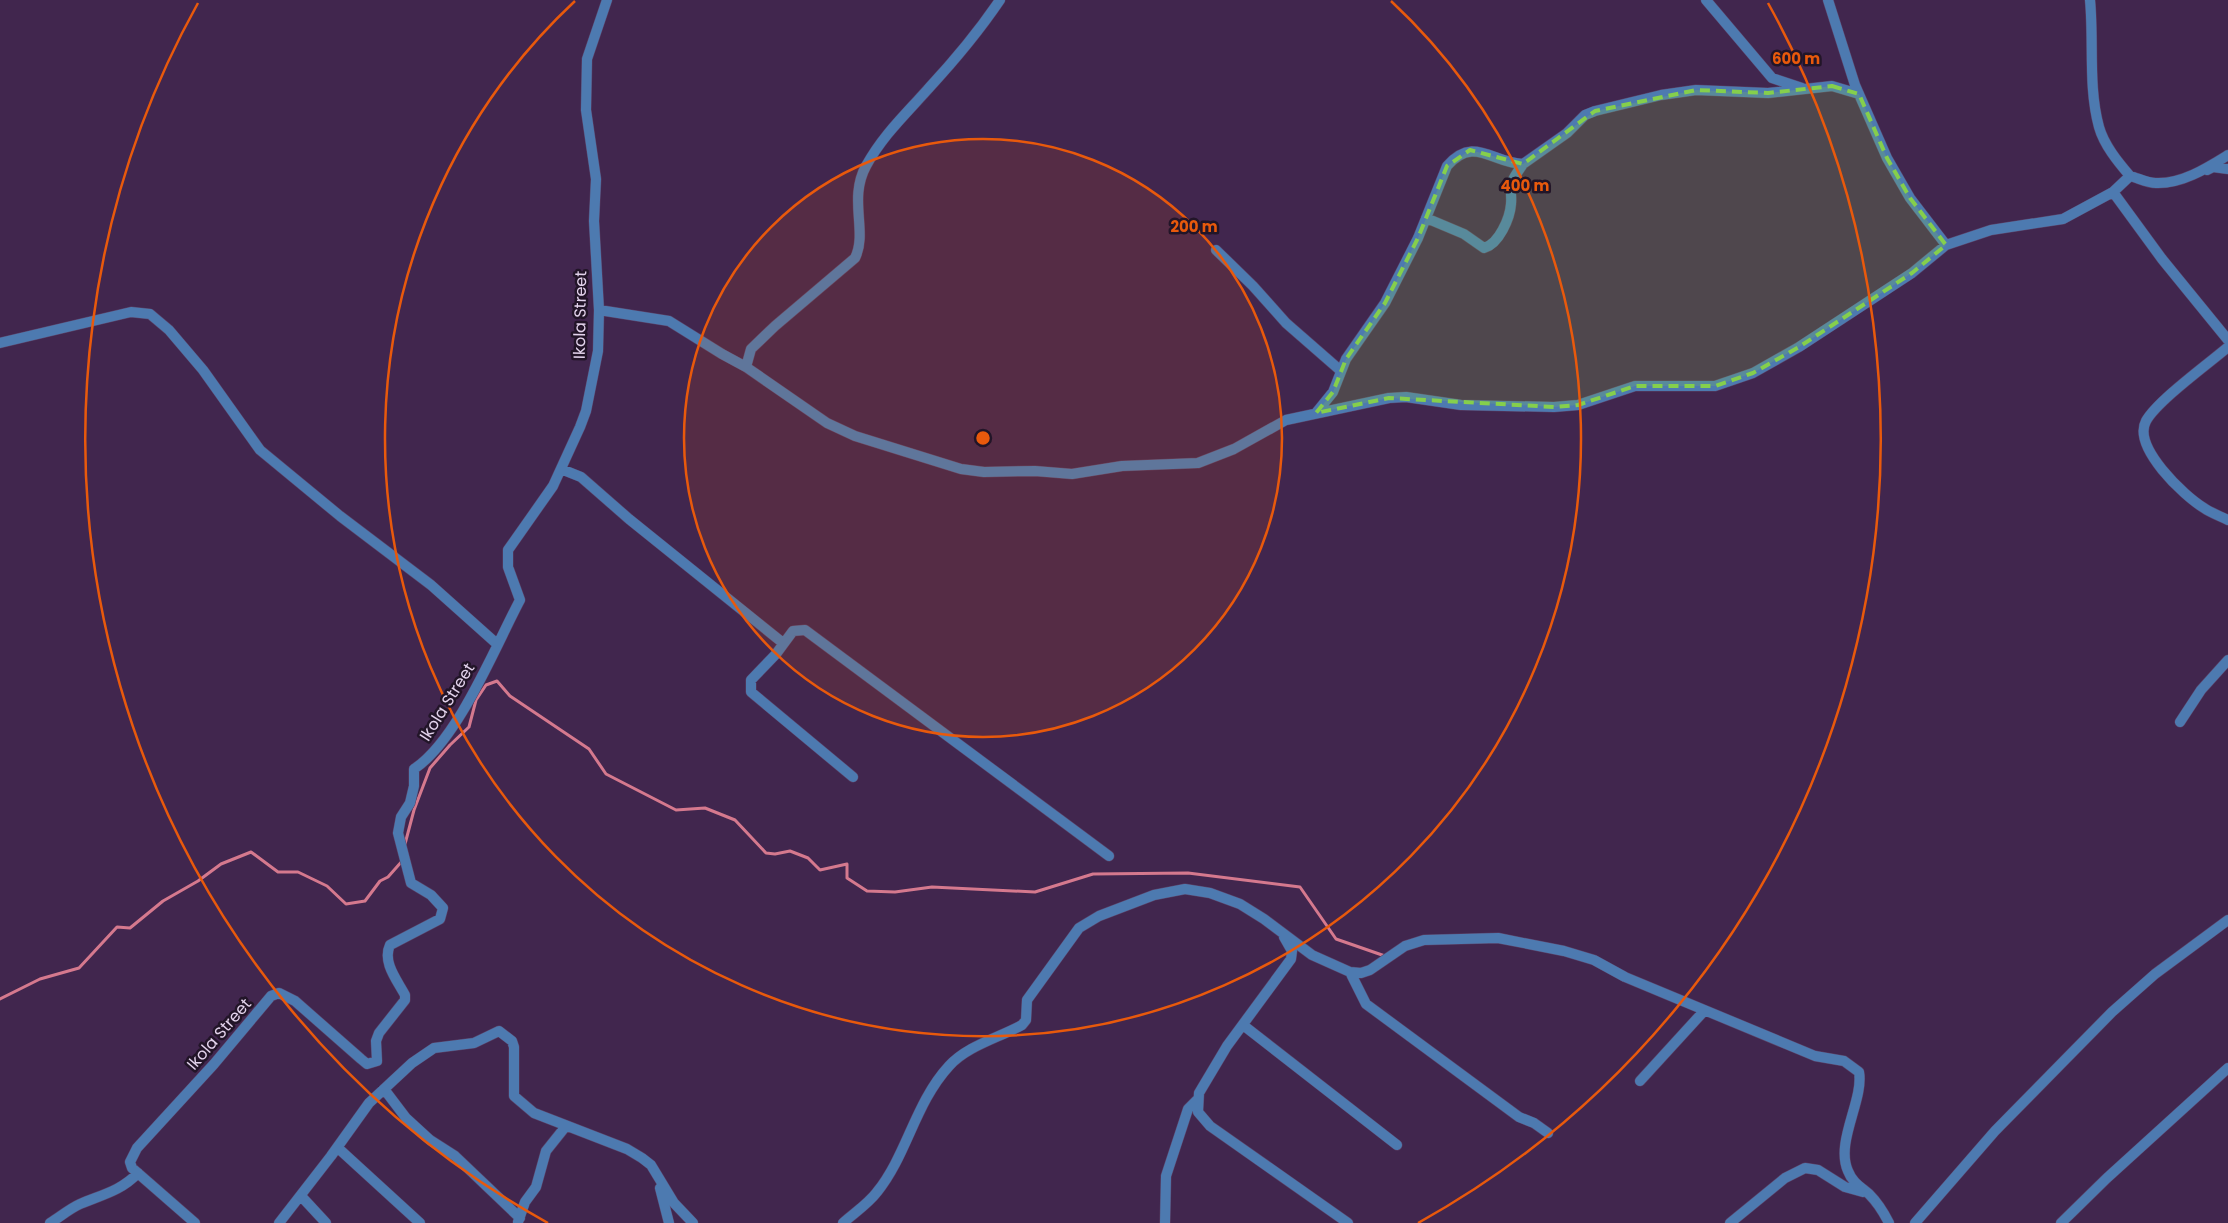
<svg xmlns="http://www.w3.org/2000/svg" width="2228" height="1223" viewBox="0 0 2228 1223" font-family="Poppins,sans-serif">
  <rect width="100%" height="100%" fill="#41264e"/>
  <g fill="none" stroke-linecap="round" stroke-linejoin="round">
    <path stroke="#d5798e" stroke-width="3" d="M405,844l9,-34 16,-42 20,-23 19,-18 7,-27 10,-15 11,-4 13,15 79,53 17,25 70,36 29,-2 30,12 31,33 9,1 15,-3 18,7 12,12 27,-6v14l20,13 28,1 37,-5 103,5 58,-18 95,-1 112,14 36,52 49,17
      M0,999l40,-20 39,-11 38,-41 13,1 33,-27 35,-20 23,-17 30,-12 27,20h20l29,14 19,18 19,-3 15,-20 8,-4 15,-17"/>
    <g stroke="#5b4267" stroke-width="11">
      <path id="street" d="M1706,0l66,78 30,10
        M1828,0l27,85 32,73 23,40 36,47
        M2090,0c4,42 -2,87 9,127 5,18 19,35 31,49
        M2207,170l6,-3 15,2
        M2113,192l17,-16c8,2 17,7 26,7 26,1 51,-15 72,-28
        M1426,218l38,16 20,14c15,-4 26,-30 27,-44 1,-9 -2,-16 2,-24 2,-5 7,-11 10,-16
        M1216,250l37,36 33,37 55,48
        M599,310l70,11 53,33 24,13 81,56 28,13 106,33 23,3 51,-1 37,3 50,-8 76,-3 36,-14 52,-29 103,-22 17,-1 55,8 93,2 24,-2 57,-19h80l38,-13 46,-26 113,-74 34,-28 45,-15 72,-11 50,-27 49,67 66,81
        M0,343l131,-31 19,2 19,16 34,40 57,80 80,66 91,69 66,59
        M2228,347c-20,17 -71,54 -82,74 -14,26 38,75 58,87 7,5 16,8 24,12
        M746,367l5,-18 24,-23 80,-68c13,-26 -7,-59 11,-92 17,-31 39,-51 62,-77 26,-28 51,-58 72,-89
        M1316,413l17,-21 13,-33 39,-56 33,-65 29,-72c27,-31 45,-3 76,-2l44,-31 18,-18 10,-4 66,-16 35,-5 72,3 64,-7 27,8
        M561,469l20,8 48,42 154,124
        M2180,722l21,-32 27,-30
        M853,777l-102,-85v-12l25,-26 17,-23 12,-1 304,226
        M1284,937l8,14 -1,8 -64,87 -28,47 -1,19 12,14 138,97
        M1350,972l16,32 153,113 15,6 14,10
        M1243,1025l154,120
        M1640,1081l64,-70
        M384,1089l22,29 24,22 25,16 65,62
        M338,1148l82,75
        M660,1188l9,35
        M301,1196l25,27
        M518,1222l7,-20 11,-15 10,-36 20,-25
        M50,1223c10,-6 19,-14 30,-19 21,-9 41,-13 58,-31
        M195,1223l-63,-55 -2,-6 7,-14 77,-84 57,-68 8,-3 16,8 66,58 6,5 10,-3 -1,-20 3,-8 26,-33v-5c-8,-15 -23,-33 -15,-50l50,-26 3,-11 -12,-13 -20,-12 -13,-50 3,-16 9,-14 4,-17v-17c44,-29 81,-122 106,-169l-12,-33v-17l45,-64 27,-59 6,-16 12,-60 1,-41 -5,-89 2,-42 -10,-69 1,-51 20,-59
        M279,1223l52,-67 38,-53 43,-40 22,-15 40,-5 25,-12 13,10 2,6v49l20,17 93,36 15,9 9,7 23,38 19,20
        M843,1223c11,-10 25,-19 34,-31 30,-37 38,-89 72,-126 18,-20 49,-28 73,-41l4,-5 1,-20 52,-72 20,-12 55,-21 31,-6 25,4 30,11 24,15 48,36 38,17 11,1 9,-3 35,-24 19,-6 74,-2 66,13 30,9 31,17 190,79 29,5 15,11c5,28 -24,70 -11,99 4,11 13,16 21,23 8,8 15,19 20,29
        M1165,1223l1,-47 22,-67 9,-9
        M1730,1223l55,-45 20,-10 13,2 27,17 18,5
        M1915,1223l80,-92 117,-119 43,-38 73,-54
        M2061,1223l46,-45 121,-110"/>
    </g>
    <use href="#street" stroke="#4d7ab0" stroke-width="10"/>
  </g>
  <path fill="#85cf4c" fill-opacity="0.2" stroke="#85cf4c" stroke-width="4" stroke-dasharray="10 6" stroke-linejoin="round" d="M1832,86l27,8 28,64 23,40 36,47 -34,28 -113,74 -46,26 -38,13h-80l-57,19 -24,2 -165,-9 -73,15 17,-21 13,-33 39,-56 33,-65 29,-72 23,-16 53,14 72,-53 101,-21 72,3z"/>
  <circle cx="983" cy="438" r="299" fill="#e8590c" fill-opacity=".12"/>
  <g fill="none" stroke="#e8590c" stroke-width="2.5">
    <circle cx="983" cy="438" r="299"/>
    <path d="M1391 1A598 598 0 1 1 575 1"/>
    <path d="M548 1223A897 897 0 0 1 198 3M1768 3A897 897 0 0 1 1418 1223"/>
  </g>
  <g text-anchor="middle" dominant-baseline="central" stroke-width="5" stroke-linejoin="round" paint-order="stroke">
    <g font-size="16" fill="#e3d3ec" stroke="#221528">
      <text transform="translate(580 315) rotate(-89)">Ikola Street</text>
      <text transform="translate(447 702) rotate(-58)">Ikola Street</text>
      <text transform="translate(219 1034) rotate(-49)">Ikola Street</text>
    </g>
  </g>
  <circle cx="983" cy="438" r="8" fill="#e8590c" stroke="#221528" stroke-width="2.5"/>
  <g font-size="15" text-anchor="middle" font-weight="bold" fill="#e8590c" stroke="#221528" stroke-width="5" stroke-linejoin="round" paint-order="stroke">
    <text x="1796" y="64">600 m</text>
    <text x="1525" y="191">400 m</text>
    <text x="1194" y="232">200 m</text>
  </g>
</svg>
